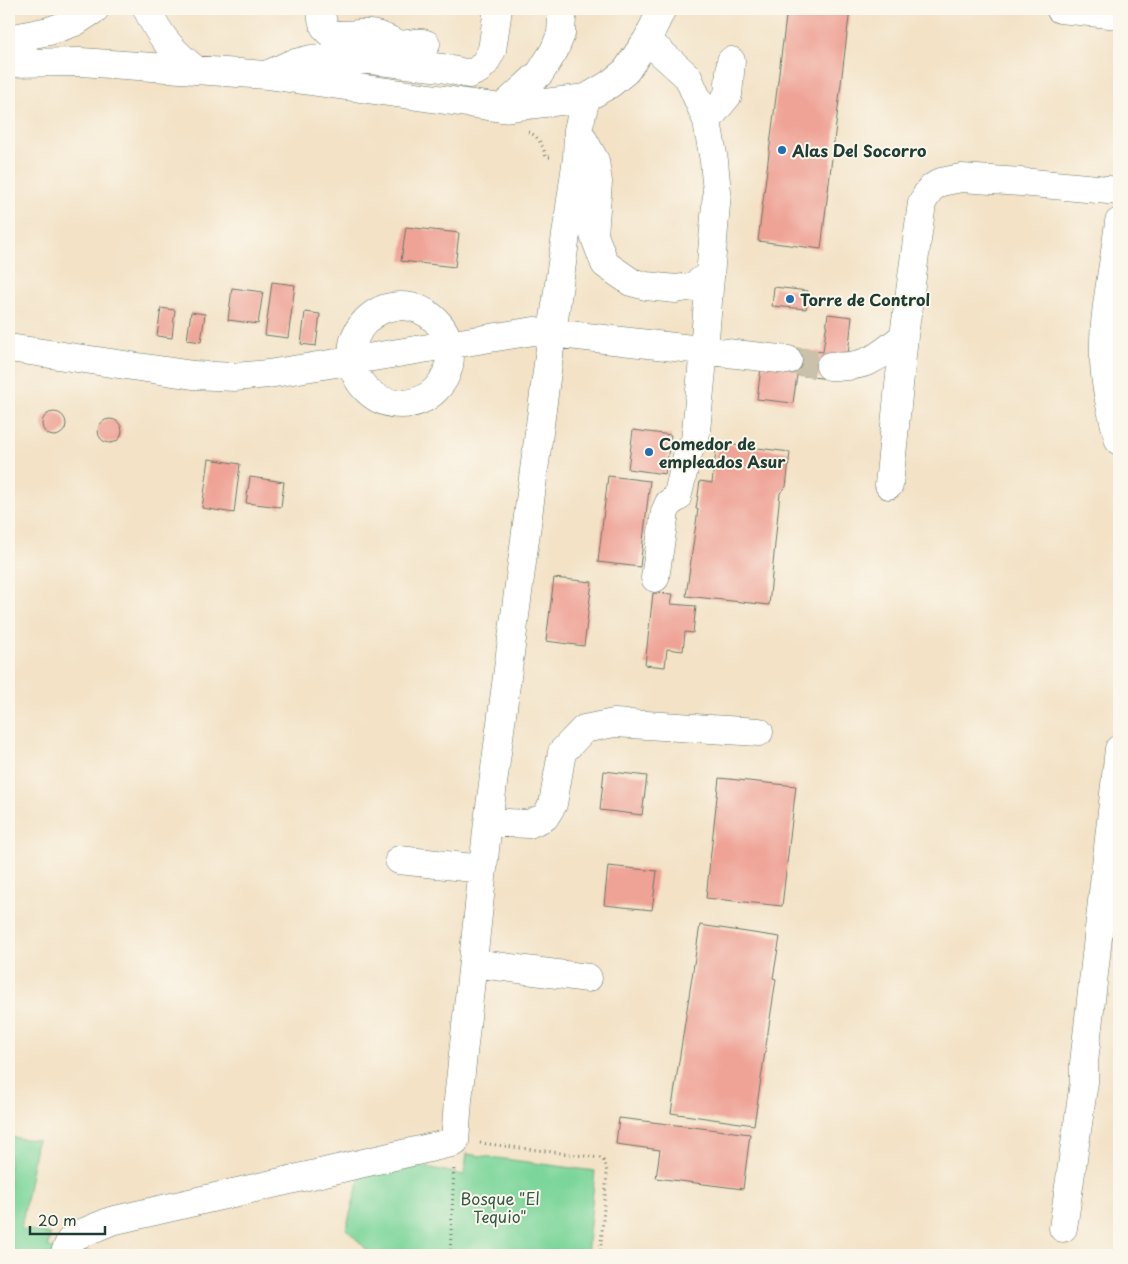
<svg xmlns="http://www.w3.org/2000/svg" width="1128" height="1264" viewBox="0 0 1128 1264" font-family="'Playpen Sans',sans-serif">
  <rect width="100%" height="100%" fill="#fbf7ec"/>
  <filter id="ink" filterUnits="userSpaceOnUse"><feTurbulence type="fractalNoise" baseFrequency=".02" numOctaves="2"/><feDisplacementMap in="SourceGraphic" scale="10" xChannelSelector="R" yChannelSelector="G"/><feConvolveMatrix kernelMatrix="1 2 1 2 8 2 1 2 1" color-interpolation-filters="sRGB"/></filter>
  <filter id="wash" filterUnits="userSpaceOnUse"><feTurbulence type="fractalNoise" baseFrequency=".0096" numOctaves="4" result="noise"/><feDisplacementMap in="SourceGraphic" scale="20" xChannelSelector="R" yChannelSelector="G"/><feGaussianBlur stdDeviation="1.12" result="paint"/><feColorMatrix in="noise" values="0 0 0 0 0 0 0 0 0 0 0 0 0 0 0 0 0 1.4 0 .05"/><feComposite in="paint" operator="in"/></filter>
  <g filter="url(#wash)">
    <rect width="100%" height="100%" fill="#f3e2c6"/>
    <path fill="#7cd59a" stroke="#4e8967" d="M9,1137l28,3 -16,89 29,5 -2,13 64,8h-103z
      M366,1154l98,21 3,-21 128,17 -8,84h-215l-26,-26z"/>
    <g id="blocks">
      <path fill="#efa396" d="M787,9h63l-29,240 -63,-8z
        M406,227l53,6 -4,34 -54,-6z
        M272,282l23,3 -7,53 -23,-3z
        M774,287l34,4 -2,18 -34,-3z
        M232,288l31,4 -5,32 -30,-4z
        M161,308l14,2 -3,28 -15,-2z
        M191,312l14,2 -4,28 -14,-2z
        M305,312l15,2 -4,32 -15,-2z
        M828,314l24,3 -4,38 -19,24 -32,-4 -4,28 -36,-4 4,-31 29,-20 33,4z
        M42 424a12 12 0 1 1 24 0a12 12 0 1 1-24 0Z
        M98 431a12 12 0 1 1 24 0a12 12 0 1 1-24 0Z
        M633,430l38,5 -6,39 -37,-5z
        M717,443l73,9 -4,35 -6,6 -11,112 -83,-9 12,-87h-2l4,-28 12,2z
        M209,459l31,5 -6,49 -32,-5z
        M608,476l42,5 -10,86 -42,-5z
        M250,477l34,5 -3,25 -35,-4z
        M554,578l38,4 -8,64 -38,-5z
        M653,593l20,1 -2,10 25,2 -3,27 -8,-1 -2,19 -16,-2 -2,18 -20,-2z
        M604,771l43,5 -5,39 -42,-5z
        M719,778l77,8 -14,120 -76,-8z
        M608,866l49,5 -5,39 -48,-5z
        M700,925l80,12 -7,41 3,1 -22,146 -83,-12z
        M619,1118l131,16 -7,55 -87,-11 4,-28 -44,-6z"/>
    </g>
  </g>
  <g filter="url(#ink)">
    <use href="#blocks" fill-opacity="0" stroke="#697767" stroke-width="1"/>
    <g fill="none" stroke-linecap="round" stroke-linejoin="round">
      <path stroke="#c9c1a9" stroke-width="28" stroke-dasharray="28 14" stroke-linecap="butt" d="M788,360l42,6"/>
      <g stroke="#697767" stroke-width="29">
        <path id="minor" d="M147,9c13,28 25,42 49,61
          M321,9c1,37 24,23 49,25 7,0 15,4 22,7 3,1 5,3 7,3 9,2 18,-4 27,0
          M1060,9l59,6
          M9,39l40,-8 26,-9 20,-13
          M647,40l41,37 19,44 7,40 3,31 -13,158 -9,91 -7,11 -11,46 -8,5 -4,9 -10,66
          M9,63l72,-1 186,13 235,33 84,-10 24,-14 16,-13 21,-31 15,-31
          M271,73l20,-9 20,-5 24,-1 7,2h28l72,8 27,6 9,-4 7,-7 7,-13 6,-41
          M502,108l38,-35 14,-22 7,-17 1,-17 2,-8
          M707,121l21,-26 3,-34
          M578,130l17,31 3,21 -4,53 11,29 26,18 15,4 30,3 18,-3 16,-12
          M1119,222c-5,46 -17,93 -15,139 1,27 8,53 15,80
          M352 355a49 49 0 1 1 98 0a49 49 0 1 1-98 0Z
          M9,348l184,27 42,2 33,-3 266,-43 254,29
          M830,366c35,3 49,-9 74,-30l18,-133 8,-14 11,-7 20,-4 60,4 98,9
          M889,485l15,-149
          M488,822l41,2 16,-7 8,-13 9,-52 22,-23 30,-6 145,9
          M399,860l84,9
          M473,963l115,15
          M1063,1228l21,-146v-19l35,-314
          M64,1255l6,-14 5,-5 36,-15 344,-79 3,-42 30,-278 64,-489 25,-175 1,-28 8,-32"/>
      </g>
      <path stroke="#697767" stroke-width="3" stroke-dasharray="1 4" stroke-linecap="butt" d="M528,132c11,4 15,14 18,25h6
        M480,1143l113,14 7,1 5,4 2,11 -7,82
        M450,1255l4,-87"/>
      <use href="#minor" stroke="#fff" stroke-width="28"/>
    </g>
  </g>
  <g fill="#1f6fb2" stroke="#fbf7ec" stroke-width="2">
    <circle cx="782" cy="150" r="5"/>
    <circle cx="790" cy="299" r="5"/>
    <circle cx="649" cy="452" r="5"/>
  </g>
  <g text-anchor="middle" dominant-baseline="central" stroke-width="4" stroke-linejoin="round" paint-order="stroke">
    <g font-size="16" font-weight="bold" fill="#1f3d34" stroke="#fbf7ec" text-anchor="start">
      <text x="792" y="150">Alas Del Socorro</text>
      <text x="800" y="299">Torre de Control</text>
      <text x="659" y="443">Comedor de<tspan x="659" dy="18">empleados Asur</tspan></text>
    </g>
    <g font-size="16" fill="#325b48" stroke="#fbf7ec">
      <text x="500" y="1198">Bosque "El<tspan x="500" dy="18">Tequio"</tspan></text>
    </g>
  </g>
  <rect width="1128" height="1264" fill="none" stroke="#fbf7ec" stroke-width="30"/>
  <path d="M30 1226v8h75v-8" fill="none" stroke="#1f3d34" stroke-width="2.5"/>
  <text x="38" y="1226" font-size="15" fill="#1f3d34" stroke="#fbf7ec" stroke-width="4" paint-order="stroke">20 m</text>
</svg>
